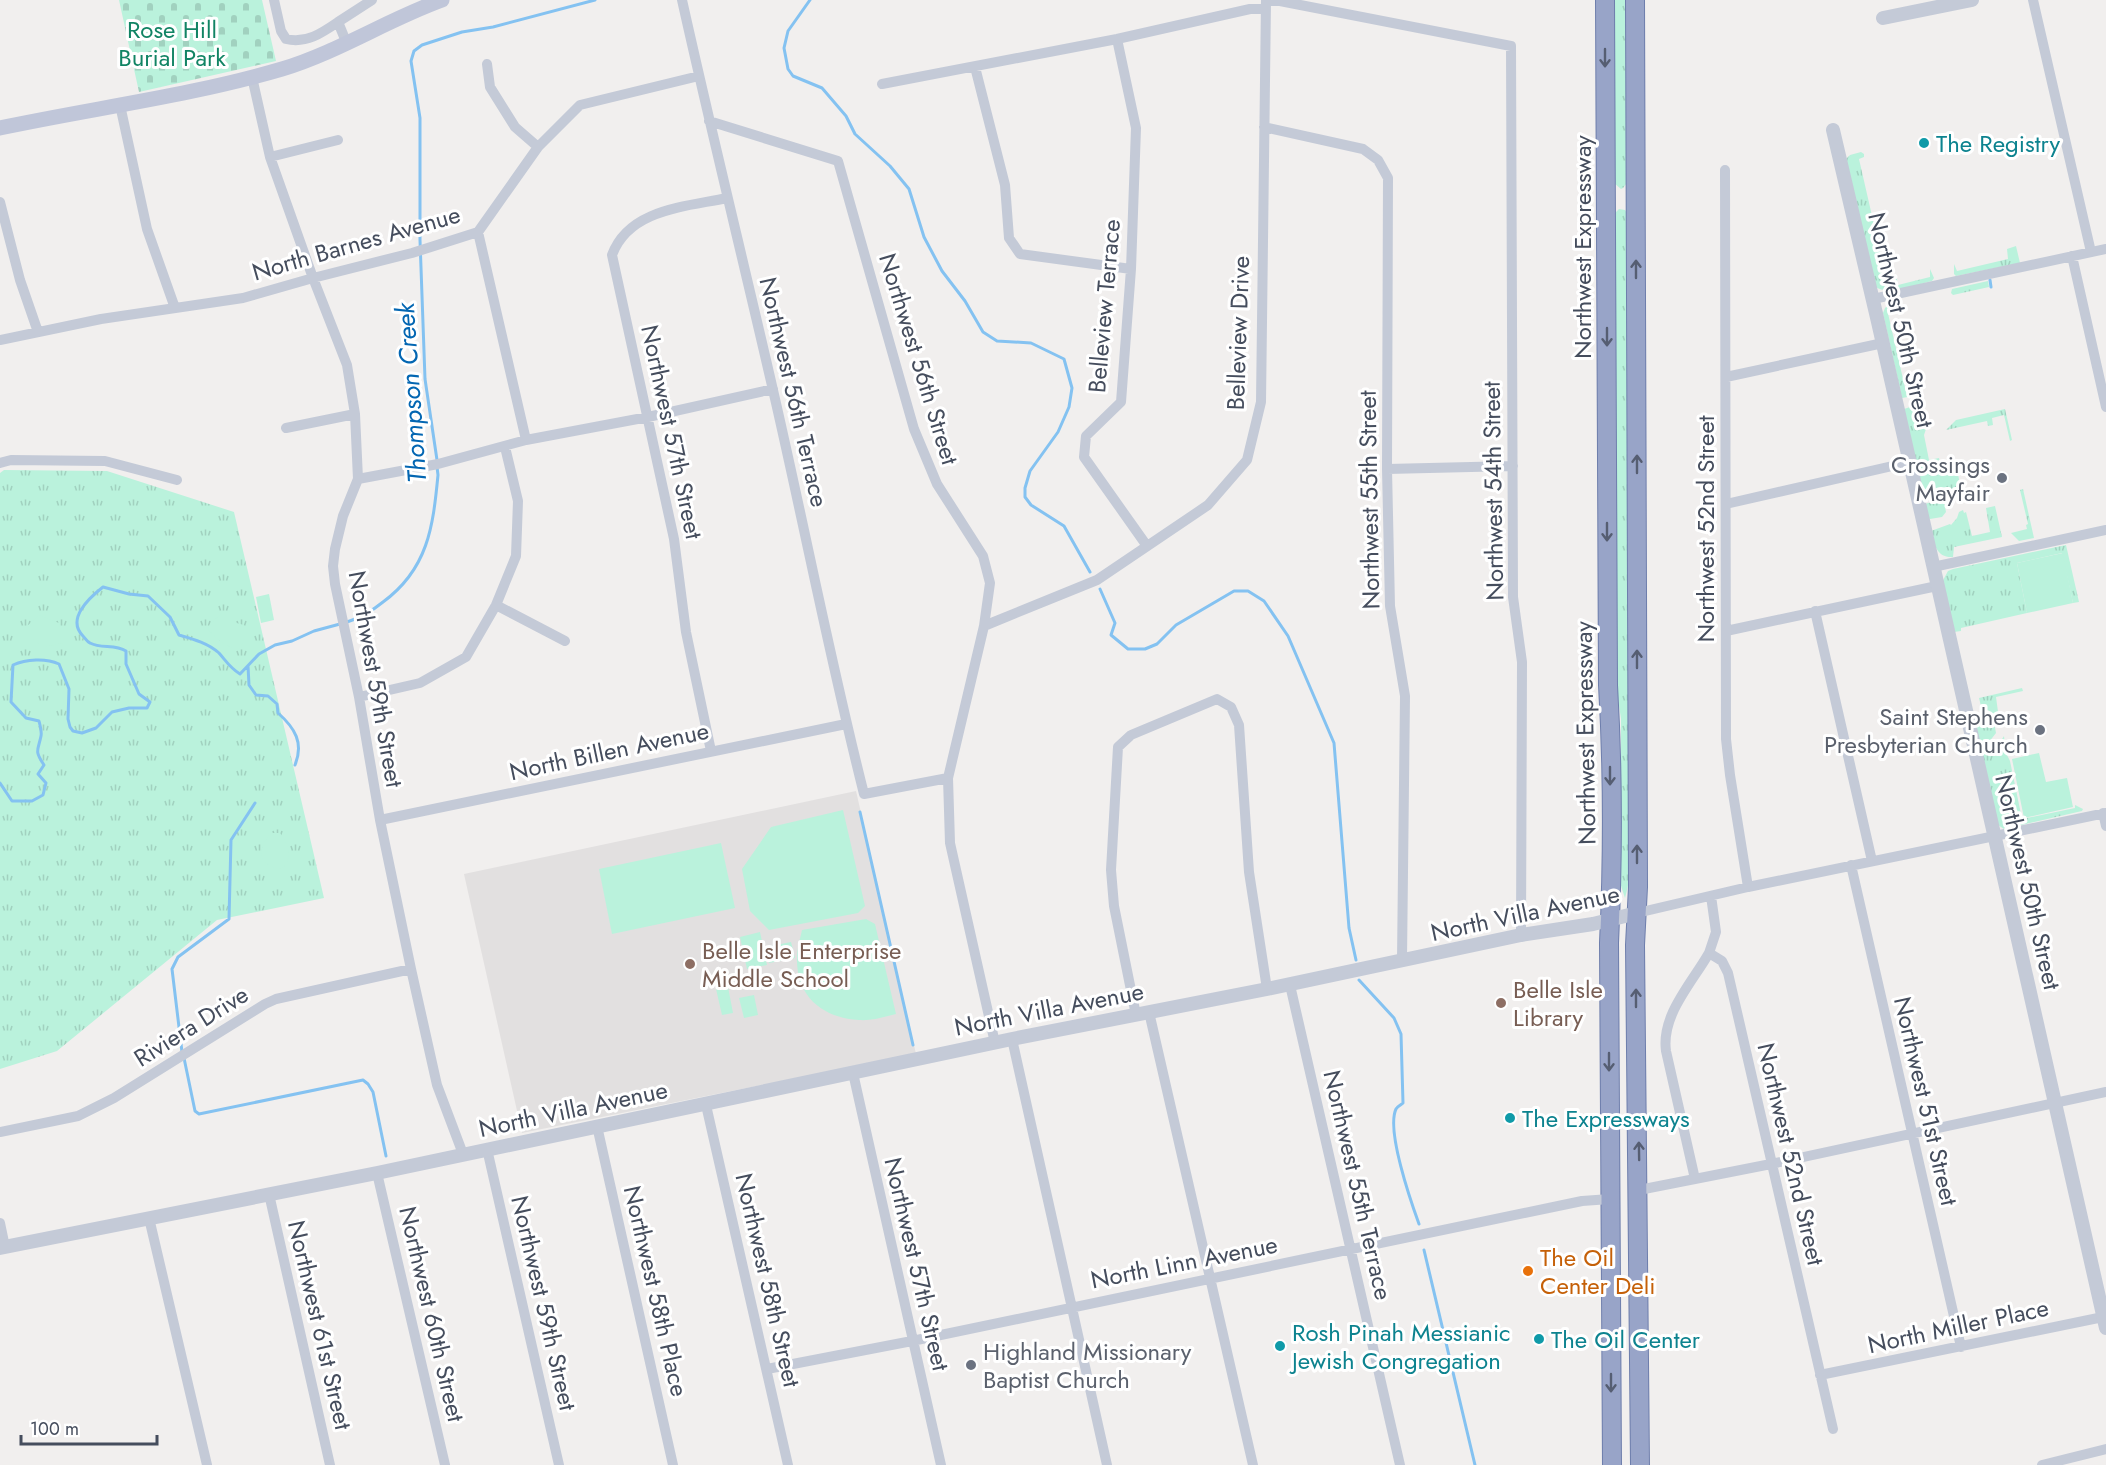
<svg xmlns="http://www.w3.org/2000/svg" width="2106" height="1465" viewBox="0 0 2106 1465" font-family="Jost,sans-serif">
  <defs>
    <pattern id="grass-tufts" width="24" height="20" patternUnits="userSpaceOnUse" patternTransform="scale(1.5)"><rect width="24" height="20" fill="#baf2dc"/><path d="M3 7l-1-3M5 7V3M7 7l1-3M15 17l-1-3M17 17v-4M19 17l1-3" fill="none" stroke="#a1d1bf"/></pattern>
    <pattern id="cemetery-stones" width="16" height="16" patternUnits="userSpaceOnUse" patternTransform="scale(1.5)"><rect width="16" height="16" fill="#baf2dc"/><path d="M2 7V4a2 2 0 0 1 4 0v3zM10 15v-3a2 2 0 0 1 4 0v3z" fill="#a1d1bf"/></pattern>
  </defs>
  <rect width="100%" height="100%" fill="#f1efee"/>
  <path fill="#e2e0e0" d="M856,791l60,263 -394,79 -58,-259z"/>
  <path fill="url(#grass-tufts)" d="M1613,0h13l1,183 -4,5 -2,1 -7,-6z
    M1861,152l3,2v3l-5,2 27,118 10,-2 2,10 32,-8v-8l4,9 -2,3c-14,3 -45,15 -56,6l-30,-128 4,-4z
    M1619,209l6,1 2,3 2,669 -4,16 -4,-12v-167l-5,-35 -2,-470z
    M2016,246l4,17 -64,13 -2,-2v-10l3,7 51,-12 -1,-10z
    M1988,281l1,6 -36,8 -2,-2 1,-4z
    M1892,301l3,1v4l-8,3 19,83h8l-1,4 -11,2 -19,-85 2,-5z
    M1910,407l8,3 3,15 5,4 -2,6 5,25 10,-2 1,5 4,-1 2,10 11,-2 5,23 -7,3 -8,-6 -24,2 -19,-83z
    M2005,409l7,31 -2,1 -6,-26 -12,3 1,7 -5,1 -1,-5 -41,9 10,-10z
    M4,470l103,1 127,41 90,386 -107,22 -160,131 -57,18v-596z
    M2023,489l11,49 -15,3 -8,-8 16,-4 -1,-4 2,-1 -8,-34z
    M1938,500l6,2 2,10 -4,5 -12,2 -3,-1 -2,-14z
    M1995,506l7,31 -48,10 -1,10c-16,1 -19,-12 -22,-26l19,-7 1,1 6,-7 2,-6 4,-2 1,3 2,-1 6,24 18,-4 -4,-24z
    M2066,545l13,57 -6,1 -11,-50 -45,10 10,50 -66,15v3l-7,1 -13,-48 7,-13 5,-2z
    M2022,688l1,3 -27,6 3,22 -11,-9h-6l-3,-12z
    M1987,718l7,4 2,11 -7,9 -9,3 -5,-26z
    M2004,736l2,17 4,8 12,58 53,-11v-3l8,4 -1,2 -78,18 -6,-4 -16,-72 15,-6z"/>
  <path fill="url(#cemetery-stones)" d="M119,0h143l14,61 -137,31z"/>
  <path fill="#baf2dc" d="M2063,553l10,50 -46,10 -10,-50z
    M269,594l5,26 -13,3 -5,-26z
    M223,612l10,10 11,3 2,4 -3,14 -4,5c-12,1 -24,-10 -31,-19l2,-5z
    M39,615l20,8 7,14 -3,6 -18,4 -19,-12v-8z
    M2039,753l7,29 21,-4 6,29 -49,11 -12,-59z
    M843,810l22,96 -7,7 -89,17 -19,-19 -8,-42 29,-42z
    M271,833h9c8,10 14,27 1,36 -23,-4 -25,-19 -10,-36z
    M721,843l14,65 -123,26 -13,-65z
    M866,919l9,5 21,90c-12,3 -25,7 -37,6 -37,-2 -63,-24 -62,-62 0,-9 3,-19 5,-28z
    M760,932l7,33 -20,4 -7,-32z
    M791,942l4,16 -26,5 -3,-16z
    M728,987l5,26 -11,2 -6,-26z
    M754,995l4,20 -14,3 -5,-20z"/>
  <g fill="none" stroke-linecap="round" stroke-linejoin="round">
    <path stroke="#84c2f1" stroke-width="3" d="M810,0l-22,31 -4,17 4,21 5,7 29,12 24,28 9,18 35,32 19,23 15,48 18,34 23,30 18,31 14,9 34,2 33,16 8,29 -3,19 -11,25 -28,39 -5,17v9l6,8 33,21 26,46
      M1990,280l1,7
      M437,460l-12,-81 -5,-139v-122l-9,-57 3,-10 8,-6 40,-13 31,-5 102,-27
      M1100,589l15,34 -4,12 17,14h17l12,-5 19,-19 58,-34h14l16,10 24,35 46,107 15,185 7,32
      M347,622c13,-4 25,-11 36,-20 45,-33 50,-75 55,-127l-1,-8
      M248,666l1,19 7,10 12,1 9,8 1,9c17,15 26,30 17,52
      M0,783l12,18h20l11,-6 3,-12 -8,-9 6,-9c-10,-15 -6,-14 -3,-29 1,-5 -1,-11 -2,-15l-13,-3 -15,-16 2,-37c13,-6 33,-7 46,-1l10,25 -1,30 2,8 3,4 9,2 14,-5 16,-16 17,-4h18l3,-6 -11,-8 -13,-30v-13c-11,-7 -25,-2 -36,-8 -3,-1 -4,-4 -7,-7 -17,-17 6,-38 20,-49l26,7 19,2 22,21 9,18c14,4 29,8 40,18 7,8 11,15 21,21l19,-20 16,-9 17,-4 22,-10 26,-7
      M860,812l53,233
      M1359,980l35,38 7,16 2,69c-2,2 -5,3 -7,6 -10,21 15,93 23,115
      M182,1052l-10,-83 6,-12 51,-38 2,-79 24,-37
      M184,1058l11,53 4,3 164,-34 5,4 5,8 13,64
      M1424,1250l51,215"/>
    <g stroke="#6e7eac" stroke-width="20">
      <path id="trunk" d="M1605,0l3,685c5,86 5,173 1,258l3,522
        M1635,0l3,887 -3,58 5,520"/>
    </g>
    <path stroke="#c4cad7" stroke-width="10" d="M274,0l7,31 5,8c20,5 36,-6 52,-17l9,22
      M682,0c29,130 61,260 91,390 31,134 57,270 91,404l84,-16
      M2033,0l58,252
      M1266,1h14l231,45 2,551 9,65 -1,273
      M338,22l34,-22
      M1117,39l19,89 -5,141 -10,133 -35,34 -2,21 63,89
      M487,64l3,23 25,40 23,20
      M975,67l30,118 4,53 11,16 111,15
      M252,77l18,80 43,121 34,87 8,49 3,65 -15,37 -8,33 -2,17 2,18 24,113 21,123 31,149 26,116 26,69
      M882,84l235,-45 133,-30h16
      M120,105l27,124 28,79
      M709,121l129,40 76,268 23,55 46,72 7,27 -6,43 -36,152 2,65 45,200
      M1264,127l99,22 15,11 10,18 -1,291 3,137 15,90 -3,264
      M270,157l68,-17
      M1725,170l1,569 4,36 18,112
      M0,202l20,78 18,52
      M478,232l48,208
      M2072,256l34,151
      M1873,299l233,-50
      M0,340l101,-21 142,-21 70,-20 99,-25 66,-21 60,-85 42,-42 119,-29
      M1726,377l157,-34
      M286,428l69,-14
      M0,463l11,-3 94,1 72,19
      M1387,469l126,-3
      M358,479l80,-15 88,-24 122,-23 125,-28
      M1726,504l184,-42
      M1933,567l173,-37
      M496,605l69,36
      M1815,611l57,250
      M984,626l113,-46 111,-75 39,-45 14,-58 5,-402
      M1726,631l211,-45
      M359,697l61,-14 46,-26 30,-52 20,-49 2,-55 -13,-54
      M711,751l-25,-119 -12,-93 -62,-284c17,-46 73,-48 115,-57
      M2103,813l3,13
      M380,820l466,-96
      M1851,865l110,482
      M1711,896l5,36 -7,21 13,8 6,12 105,456
      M1637,913l111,-26 358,-74
      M1290,985l110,480
      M1149,1012l104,453
      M1136,1015l-22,-109 -3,-36 7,-123 13,-12 86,-36 14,8 8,18 10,147 18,117
      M1012,1039l95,426
      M853,1073l88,392
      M706,1105l82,360
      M597,1126l76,339
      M0,1132l78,-16 36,-18 151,-94 11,-5 135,-30
      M487,1149l72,316
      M377,1173l68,292
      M1695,1179l-29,-128c-5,-36 26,-68 43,-98
      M1639,1190l132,-26 335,-72
      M269,1194l61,271
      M149,1218l58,247
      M0,1223l5,24
      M767,1369l145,-28 670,-140 28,-2
      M1820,1375l283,-58
      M2042,1465l64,-16"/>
    <path stroke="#c4cad7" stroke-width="14" d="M1883,18l89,-18
      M1833,130l45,192 228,1006
      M0,1248l377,-75 635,-134 255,-50 254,-54 72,-11 44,-11"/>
    <path stroke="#c0c6d9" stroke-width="15" d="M0,128c94,-20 190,-32 282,-59 56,-17 105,-49 160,-69"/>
    <use href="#trunk" stroke="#98a4c8" stroke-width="18"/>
  </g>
  <defs><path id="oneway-shaft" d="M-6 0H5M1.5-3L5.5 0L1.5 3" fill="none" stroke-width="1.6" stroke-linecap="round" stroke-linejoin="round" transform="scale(1.5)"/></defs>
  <g stroke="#565e72">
    <use href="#oneway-shaft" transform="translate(1605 58) rotate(90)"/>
    <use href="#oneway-shaft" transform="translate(1636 269) rotate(-90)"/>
    <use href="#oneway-shaft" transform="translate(1607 337) rotate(90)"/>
    <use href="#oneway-shaft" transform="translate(1637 464) rotate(-90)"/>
    <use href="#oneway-shaft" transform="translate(1607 532) rotate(90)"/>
    <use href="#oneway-shaft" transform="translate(1637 659) rotate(-90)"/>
    <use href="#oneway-shaft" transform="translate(1610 776) rotate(90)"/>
    <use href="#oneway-shaft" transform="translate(1637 854) rotate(-90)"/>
    <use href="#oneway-shaft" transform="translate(1636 998) rotate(-90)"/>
    <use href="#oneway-shaft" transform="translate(1609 1062) rotate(90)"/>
    <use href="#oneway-shaft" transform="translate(1639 1151) rotate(-91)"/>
    <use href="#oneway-shaft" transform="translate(1611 1383) rotate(90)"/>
  </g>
  <g fill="#0f9aa8" stroke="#fff" stroke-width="2">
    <circle cx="1924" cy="143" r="6"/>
    <circle cx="1510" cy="1118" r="6"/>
    <circle cx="1539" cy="1339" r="6"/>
    <circle cx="1280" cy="1346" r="6"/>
  </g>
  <g fill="#6b7280" stroke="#fff" stroke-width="2">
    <circle cx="2002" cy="478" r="6"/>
    <circle cx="2040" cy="730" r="6"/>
    <circle cx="971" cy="1365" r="6"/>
  </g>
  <g fill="#8d6e63" stroke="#fff" stroke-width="2">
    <circle cx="690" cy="964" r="6"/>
    <circle cx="1501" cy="1003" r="6"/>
  </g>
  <circle fill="#e8710a" stroke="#fff" stroke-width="2" cx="1528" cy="1271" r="6"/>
  <g text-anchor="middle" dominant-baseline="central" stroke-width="6" stroke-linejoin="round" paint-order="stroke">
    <g font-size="24" fill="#118464" stroke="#fff">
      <text x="172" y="29">Rose Hill<tspan x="172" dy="28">Burial Park</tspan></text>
    </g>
    <g font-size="24" fill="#0d838f" stroke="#fff" text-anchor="start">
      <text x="1936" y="143">The Registry</text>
      <text x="1522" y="1118">The Expressways</text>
      <text x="1292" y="1332">Rosh Pinah Messianic<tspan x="1292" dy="28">Jewish Congregation</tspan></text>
      <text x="1551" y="1339">The Oil Center</text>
    </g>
    <g font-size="24" fill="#454d5d" stroke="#fff">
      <text transform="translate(356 243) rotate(-16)">North Barnes Avenue</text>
      <text transform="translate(1582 247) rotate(-90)">Northwest Expressway</text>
      <text transform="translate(1104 306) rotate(-85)">Belleview Terrace</text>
      <text transform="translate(1901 320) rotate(77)">Northwest 50th Street</text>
      <text transform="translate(1238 333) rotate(-88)">Belleview Drive</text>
      <text transform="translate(919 359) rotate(73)">Northwest 56th Street</text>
      <text transform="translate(794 392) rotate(77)">Northwest 56th Terrace</text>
      <text transform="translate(672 432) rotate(78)">Northwest 57th Street</text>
      <text transform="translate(1493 491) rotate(-91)">Northwest 54th Street</text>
      <text transform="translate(1369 500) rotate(-91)">Northwest 55th Street</text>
      <text transform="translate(1705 529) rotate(-90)">Northwest 52nd Street</text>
      <text transform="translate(376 679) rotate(80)">Northwest 59th Street</text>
      <text transform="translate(1585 733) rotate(-91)">Northwest Expressway</text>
      <text transform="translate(609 751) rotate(-12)">North Billen Avenue</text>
      <text transform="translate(2028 882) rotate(77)">Northwest 50th Street</text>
      <text transform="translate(1525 913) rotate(-12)">North Villa Avenue</text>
      <text transform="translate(1049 1009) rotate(-11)">North Villa Avenue</text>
      <text transform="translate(191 1026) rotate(-32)">Riviera Drive</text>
      <text transform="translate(1926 1101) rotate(77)">Northwest 51st Street</text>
      <text transform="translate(573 1109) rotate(-12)">North Villa Avenue</text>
      <text transform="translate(1791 1154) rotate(77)">Northwest 52nd Street</text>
      <text transform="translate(1358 1185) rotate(77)">Northwest 55th Terrace</text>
      <text transform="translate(1184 1262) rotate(-11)">North Linn Avenue</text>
      <text transform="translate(917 1264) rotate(77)">Northwest 57th Street</text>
      <text transform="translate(768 1280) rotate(77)">Northwest 58th Street</text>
      <text transform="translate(656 1291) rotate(77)">Northwest 58th Place</text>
      <text transform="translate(544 1303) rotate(77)">Northwest 59th Street</text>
      <text transform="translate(432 1314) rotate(77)">Northwest 60th Street</text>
      <text transform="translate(320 1325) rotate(77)">Northwest 61st Street</text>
      <text transform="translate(1958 1326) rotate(-12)">North Miller Place</text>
    </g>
    <g font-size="24" fill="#5b616d" stroke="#fff" text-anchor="end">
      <text x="1990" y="464">Crossings<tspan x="1990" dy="28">Mayfair</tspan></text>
      <text x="2028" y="716">Saint Stephens<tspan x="2028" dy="28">Presbyterian Church</tspan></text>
      <text x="983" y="1351" text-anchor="start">Highland Missionary<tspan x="983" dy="28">Baptist Church</tspan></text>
    </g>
    <g font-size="24" fill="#785e54" stroke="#fff" text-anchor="start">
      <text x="702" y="950">Belle Isle Enterprise<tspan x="702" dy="28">Middle School</tspan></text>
      <text x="1513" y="989">Belle Isle<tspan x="1513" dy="28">Library</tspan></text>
    </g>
    <g font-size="24" fill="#c56008" stroke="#fff" text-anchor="start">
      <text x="1540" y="1257">The Oil<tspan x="1540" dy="28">Center Deli</tspan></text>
    </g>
    <g font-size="26" font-style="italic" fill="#0366b2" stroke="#fff">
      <text transform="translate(411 393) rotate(-94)">Thompson Creek</text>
    </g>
  </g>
  <path d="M21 1435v9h136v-9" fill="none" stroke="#454d5d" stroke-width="3"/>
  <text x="30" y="1435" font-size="18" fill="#454d5d" stroke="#ffffff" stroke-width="4.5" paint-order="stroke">100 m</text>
</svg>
